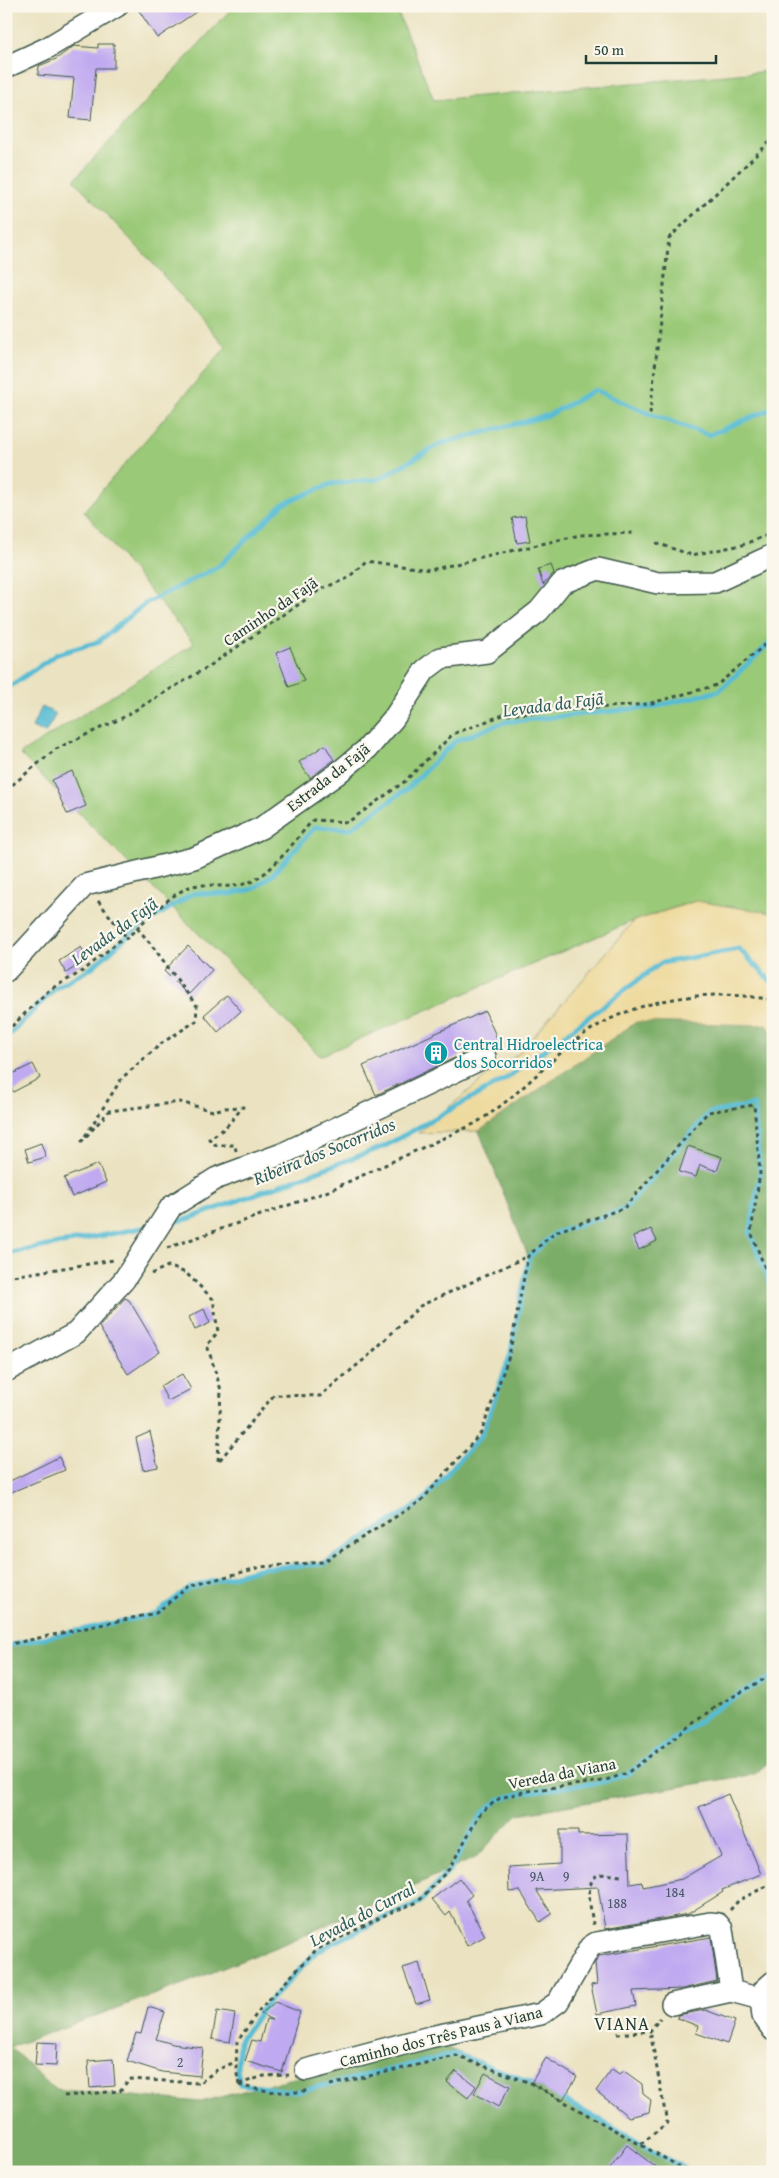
<svg xmlns="http://www.w3.org/2000/svg" width="779" height="2178" viewBox="0 0 779 2178" font-family="'Gentium Book Plus',serif">
  <rect width="100%" height="100%" fill="#fbf7ec"/>
  <filter id="ink" filterUnits="userSpaceOnUse"><feTurbulence type="fractalNoise" baseFrequency=".02" numOctaves="2"/><feDisplacementMap in="SourceGraphic" scale="10" xChannelSelector="R" yChannelSelector="G"/><feConvolveMatrix kernelMatrix="1 2 1 2 8 2 1 2 1" color-interpolation-filters="sRGB"/></filter>
  <filter id="wash" filterUnits="userSpaceOnUse"><feTurbulence type="fractalNoise" baseFrequency=".0096" numOctaves="4" result="noise"/><feDisplacementMap in="SourceGraphic" scale="20" xChannelSelector="R" yChannelSelector="G"/><feGaussianBlur stdDeviation="1.12" result="paint"/><feColorMatrix in="noise" values="0 0 0 0 0 0 0 0 0 0 0 0 0 0 0 0 0 1.4 0 .05"/><feComposite in="paint" operator="in"/></filter>
  <g filter="url(#wash)">
    <rect width="100%" height="100%" fill="#eae2c0"/>
    <path fill="#9ac977" stroke="#5c8356" d="M234,6h161l39,94 339,-29v846l-3,-4 -75,-12 -62,20 -313,135 -300,-302 174,-110 -110,-133 142,-164 -77,-88 -75,-79z"/>
    <path fill="#7bad68" stroke="#4d754e" d="M636,1022l132,3 5,9v724l-18,16 -237,40 -43,44 -184,83 -108,43 -173,63 44,42 147,13 232,-60 98,41 158,89h-683v-527l150,-32 32,-26 73,-20 62,-5 98,-61 60,-68 28,-77 19,-100 -49,-125z"/>
    <path fill="#eeda9e" stroke="#868c69" d="M696,901l74,12 3,4v117l-6,-9 -131,-3 -157,109 -61,2 69,-57 31,-22 116,-133z"/>
    <path fill="#56bcd4" stroke="#3a7c84" d="M42,707l14,7 -11,19 -13,-6z"/>
    <g fill="none" stroke-linecap="round" stroke-linejoin="round">
      <path stroke="#56bcd4" stroke-width="5" d="M6,689l51,-35 41,-12 48,-39 72,-36 65,-63 48,-20 48,-5 61,-35 109,-29 46,-25 55,24 59,21 64,-27
        M6,1038l51,-51 34,-19 46,-40 57,-35 35,1 24,-5 19,-14 43,-48 35,2 57,-40 48,-48 50,-19 148,-15 66,-16 54,-51
        M168,1223l20,-4 195,-72 121,-67 157,-117 78,-14 34,34
        M6,1254l146,-28
        M6,1646l150,-32 33,-26 73,-20 62,-4 98,-62 60,-68 28,-78 19,-99 26,-24 70,-24 84,-96 45,-8 6,69 -10,59 23,57
        M536,2084l-80,-30 -159,38 -57,-8 -3,-16 2,-26 22,-32 56,-59 73,-36 29,-12 31,-33 32,-57 18,-14 27,-7 76,-10 24,-8 94,-69 52,-29
        M558,2097l133,75"/>
    </g>
    <g id="blocks">
      <path fill="#bfa9f0" d="M136,6h69l-48,32z
        M98,44h16v24h-18l-5,52 -21,-2 4,-40 -36,-3 1,-9 17,-7 18,-13 24,2z
        M525,516l5,25 -13,2 -5,-25z
        M551,565l3,8 -11,12 -5,-16z
        M290,647l14,34 -15,6 -13,-34z
        M325,745l9,15 -24,18 -11,-16z
        M72,771l14,35 -19,8 -15,-34z
        M188,946l24,24 -24,25 -24,-24z
        M81,947l7,12 -22,14 -7,-12z
        M227,995l14,16 -23,21 -14,-17z
        M485,1011l15,34 -7,3 -7,-3 -6,1 -104,49 -13,-29z
        M33,1064l7,14 -27,14 -7,-15z
        M41,1143l5,14 -17,5 -4,-13z
        M688,1146l34,11 -5,14 -17,-6 -4,12 -17,-5z
        M98,1164l8,18 -34,15 -8,-19z
        M651,1229l6,12 -18,9 -6,-13z
        M125,1298l4,2 31,52 -32,22 -29,-47z
        M204,1309l6,14 -15,7 -6,-13z
        M182,1374l9,15 -23,12 -8,-15z
        M150,1432l8,35 -15,3 -7,-32z
        M59,1457l6,13 -56,23 -3,-10z
        M728,1794l33,80 -39,16 1,2 -35,22 -83,15 -7,-42 -62,3 16,24 -12,8 -20,-31 -11,1 -1,-25 52,-3v-34h18v5l50,-1 2,50 12,-2 1,5 39,-8 39,-23 -22,-49z
        M459,1878l13,17 -6,5 19,36 -18,10 -17,-34 -4,4 -14,-17z
        M711,1937l6,44 -35,8 -49,2 3,15 -39,8 -6,-29 6,-1 -2,-21 4,-7z
        M419,1963l11,37 -14,4 -13,-36z
        M275,2002l25,10 -18,60 -37,-11 7,-21 8,2 6,-23 6,1 -11,-6z
        M148,2007l17,5 -9,27 17,5 30,4 -3,28 -38,-4 -35,-11 9,-28 5,1z
        M705,2010l30,11 -8,23 -31,-11 2,-7 -21,-8 1,-3z
        M217,2011l18,3 -5,28 -18,-3z
        M37,2042l20,1 -1,23 -21,-1z
        M546,2058l31,19 -15,24 -31,-18z
        M113,2059l2,27 -25,2 -2,-27z
        M612,2069l7,5 5,-3 18,13 1,10 8,6 -2,12 -20,5 -33,-26z
        M456,2071l20,15 -8,12 -21,-16z
        M485,2073l25,13 -12,21 -24,-14z
        M627,2145l35,27h-55z"/>
    </g>
  </g>
  <g filter="url(#ink)">
    <use href="#blocks" fill-opacity="0" stroke="#3d5649" stroke-width="1"/>
    <g fill="none" stroke-linecap="round" stroke-linejoin="round">
      <g stroke="#3d5649" stroke-width="24">
        <path id="minor" d="M6,67l41,-19 70,-42
          M6,971l79,-86 109,-27 67,-30 76,-54 30,-25 27,-31 31,-48 16,-12 46,-6 52,-41 23,-28 36,-14 60,14 57,-1 58,-27
          M171,1207l46,-29 65,-24 203,-97
          M6,1371l70,-38 48,-53
          M761,1999l2,17 10,14
          M761,1999l3,-9 9,-8
          M672,2004l59,-13
          M306,2070l124,-33 111,-23 17,-12 32,-55 6,-4 114,-20 8,1 4,5 9,62 30,8"/>
      </g>
      <path stroke="#3d5649" stroke-width="3" stroke-dasharray="4 4" stroke-linecap="butt" d="M650,414l19,-176 104,-99
        M656,543l36,12 50,-10 31,-12
        M6,790l50,-41 66,-31 89,-53 110,-76 27,-11 18,-17 64,9 150,-35 54,-2
        M98,901l29,37
        M137,928c22,24 39,52 60,78l-1,15 -34,22 -40,35 -40,63 27,-30 71,-9 33,9 12,-3 18,-1 -18,21 -16,11 7,6h19l1,6
        M6,1032l43,-42 34,-19 36,-30 8,-3c13,-13 47,-48 66,-52 19,-4 34,5 57,-4 22,-8 47,-45 63,-62l35,2 56,-40 49,-48 50,-19 145,-11 69,-19 56,-47
        M167,1248l159,-56 148,-68c37,-22 65,-53 97,-80 55,-45 133,-57 202,-44
        M151,1274l17,-8 18,7 27,26 5,33 -11,13 14,45 -3,72 56,-67 46,1 47,-39 53,-51 108,-50
        M6,1277l108,-17
        M6,1645l150,-32 32,-26 73,-20 62,-5 98,-61 60,-68 28,-77 19,-100 27,-24 69,-24 84,-96 46,-7 6,68 -9,59 22,57
        M730,1910l9,-10 34,-17
        M593,1925c-1,-12 -10,-44 5,-50 6,-2 18,1 25,1
        M617,2034l33,-3 10,-13
        M239,2084l25,-8 25,-1
        M239,2085l-3,-17 1,-26 23,-33 56,-59 73,-37 29,-11 31,-33 32,-57 19,-14 27,-7 76,-10 24,-8 93,-69 53,-30
        M239,2085c22,6 49,10 71,5
        M330,2085l126,-29 75,27 158,89
        M64,2096l56,-5 9,-12 70,4 18,-13 18,-8
        M641,2144l26,-21 -17,-92"/>
      <use href="#minor" stroke="#fff" stroke-width="21"/>
      <g stroke="#3d5649" stroke-width="24" stroke-linecap="butt">
        <path id="minor-bridge" d="M124,1280l47,-73"/>
      </g>
      <use href="#minor-bridge" stroke="#fff" stroke-width="21"/>
    </g>
  </g>
  <defs>
    <g id="building-disc" transform="scale(1.25)"><circle r="9.5" fill="#0f9aa8" stroke="#fbf7ec"/><path d="M-4-6H4V6H1V3H-1V6H-4ZM-2.5-4.3h1.7v1.8h-1.7ZM.8-4.3h1.7v1.8H.8ZM-2.5-1h1.7V.8h-1.7ZM.8-1h1.7V.8H.8Z" fill="#fff"/></g>
  </defs>
  <g fill-rule="evenodd">
    <use href="#building-disc" x="436" y="1053"/>
  </g>
  <g text-anchor="middle" dominant-baseline="central" stroke-width="4.5" stroke-linejoin="round" paint-order="stroke">
    <g font-size="14" fill="#475863">
      <text x="537" y="1876">9A</text>
      <text x="566" y="1876">9</text>
      <text x="675" y="1892">184</text>
      <text x="617" y="1903">188</text>
      <text x="180" y="2062">2</text>
    </g>
    <g font-size="16" fill="#1f3d34" stroke="#fbf7ec">
      <text transform="translate(270 611) rotate(-34)">Caminho da Fajã</text>
      <text transform="translate(328 777) rotate(-38)">Estrada da Fajã</text>
      <text transform="translate(562 1773) rotate(-11)">Vereda da Viana</text>
      <text transform="translate(441 2036) rotate(-14)">Caminho dos Três Paus à Viana</text>
    </g>
    <g font-size="16" fill="#0d838f" stroke="#fbf7ec" text-anchor="start">
      <text x="454" y="1044">Central Hidroelectrica<tspan x="454" dy="18">dos Socorridos</tspan></text>
    </g>
    <g font-size="18" font-style="italic" fill="#2d5d5c" stroke="#fbf7ec">
      <text transform="translate(553 704) rotate(-7)">Levada da Fajã</text>
      <text transform="translate(114 931) rotate(-36)">Levada da Fajã</text>
      <text transform="translate(324 1151) rotate(-22)">Ribeira dos Socorridos</text>
      <text transform="translate(362 1914) rotate(-28)">Levada do Curral</text>
    </g>
    <g font-size="18" letter-spacing="1" fill="#1f3d34" stroke="#fbf7ec">
      <text x="622" y="2023">VIANA</text>
    </g>
  </g>
  <rect width="779" height="2178" fill="none" stroke="#fbf7ec" stroke-width="25"/>
  <path d="M586 55v8h130v-8" fill="none" stroke="#1f3d34" stroke-width="2.5"/>
  <text x="594" y="55" font-size="15" fill="#1f3d34" stroke="#fbf7ec" stroke-width="4" paint-order="stroke">50 m</text>
</svg>
